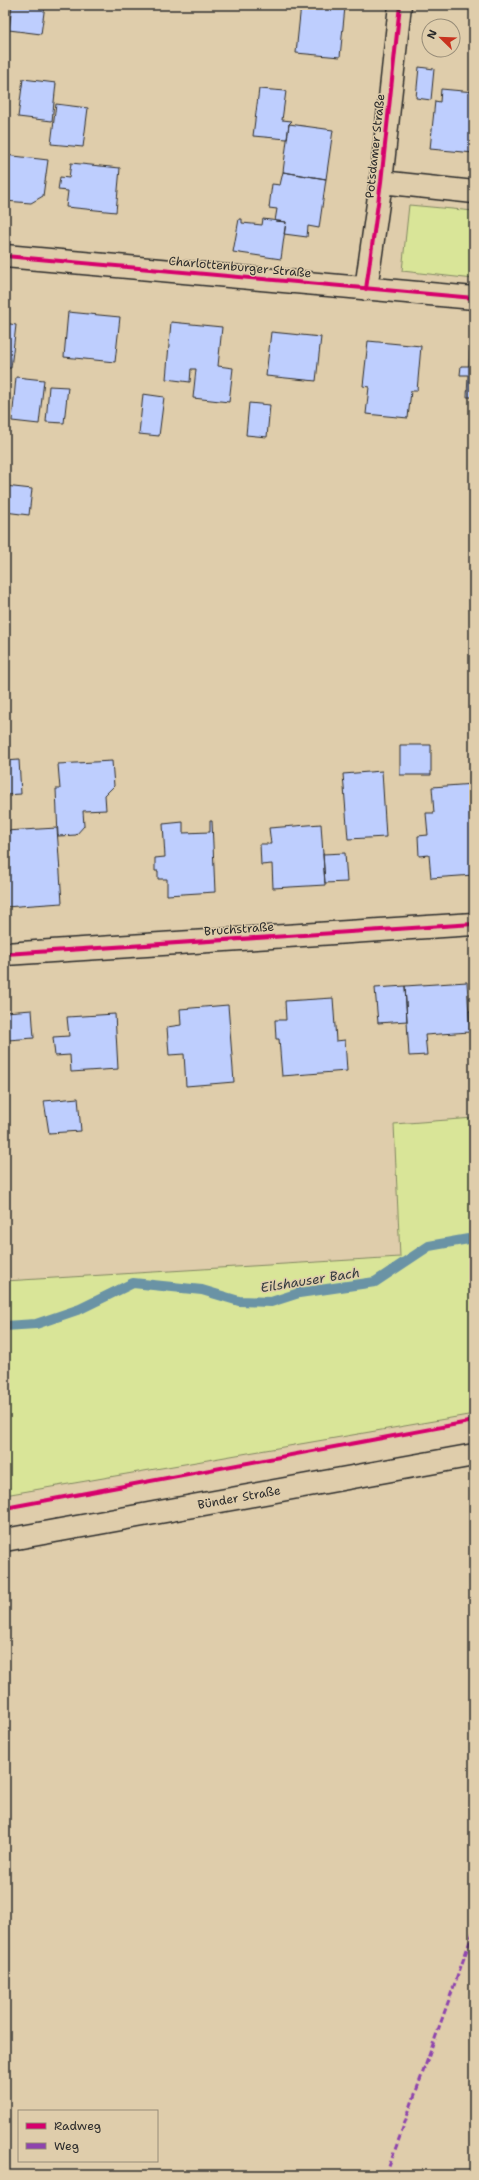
<svg xmlns="http://www.w3.org/2000/svg" width="479" height="2180" viewBox="0 0 479 2180" font-family="'Shantell Sans',sans-serif">
  <rect width="100%" height="100%" fill="#dfcdab"/>
  <filter id="ink" filterUnits="userSpaceOnUse"><feTurbulence type="fractalNoise" baseFrequency=".025" numOctaves="2"/><feDisplacementMap in="SourceGraphic" scale="8" xChannelSelector="R" yChannelSelector="G"/><feConvolveMatrix kernelMatrix="1 2 1 2 8 2 1 2 1" color-interpolation-filters="sRGB"/></filter>
  <g filter="url(#ink)">
    <path fill="#d9e598" stroke="#828862" d="M409,205l65,6v68l-72,-8z
      M474,1118v296l-469,81v-214l395,-24 -6,-133z"/>
    <g fill="none" stroke-linecap="round" stroke-linejoin="round">
      <path stroke="#6a93a5" stroke-width="10" d="M5,1326l31,-2 44,-15 53,-26 69,7 37,11 32,1 28,-9 76,-11 54,-36 45,-8"/>
    </g>
    <path fill="#becefe" stroke="#2b2b2b" d="M12,5h33l-4,29 -32,-4z
      M301,5l44,2 -5,50 -44,-4z
      M419,67l15,2 -3,31 -15,-2z
      M23,79l33,4 -4,38 -34,-4z
      M259,89l27,2 -4,29 10,1 -3,3 -2,15 -34,-3z
      M441,89l33,3v61l-44,-4 5,-48 5,1z
      M56,104l32,4 -5,39 -32,-3z
      M289,124l44,6 -7,49 -43,-7z
      M5,155l43,5 -5,36 -12,7 -26,-2z
      M71,163l49,5 -4,44 -50,-5 2,-16 -10,-1 2,-13 9,1z
      M283,172l43,7 -7,49 -11,-2 -1,11 -23,-3 2,-12 -11,-1 2,-12 -8,-1 3,-24 8,1z
      M239,219h3v4l20,2 1,-6 23,3 -5,37 -48,-7z
      M68,312l52,5 -5,45 -51,-5z
      M171,322l51,5 -4,39 15,2 -4,34 -36,-4 3,-29h-5l-1,13 -24,-3z
      M5,323l11,2 -5,43h-6z
      M271,332l50,5 -5,44 -50,-5z
      M368,341l53,5 -4,45h-6l-3,27 -42,-4 3,-27 -6,-1z
      M470,351h4v46h-7l1,-22h-8l1,-9h8z
      M16,377l28,3 -5,44 -27,-3z
      M49,386l19,1 -4,36 -18,-1z
      M143,394l21,3 -5,39 -20,-2z
      M249,403l21,2 -3,32 -21,-2z
      M5,486l27,3 -3,26 -24,-3z
      M400,745h31v30h-31z
      M19,760l2,34 -16,1v-34z
      M112,761l2,25 -9,9 1,15 -23,1 1,15 -8,9 -18,1 -2,-47h4l-2,-25z
      M382,771l4,66 -38,2 -5,-65z
      M474,784v91l-43,3 -2,-23 -10,1 -1,-20 10,-1 -2,-22h8l-2,-26z
      M210,821h2l3,71 -48,3v-16h-9v-8h-3v-13l10,-1 -2,-33 20,-2v11l27,-1z
      M321,824l4,61 -52,3 -1,-24 -11,1 -1,-21h11l-2,-16z
      M57,828l5,75 -57,4v-76z
      M345,853l2,29 -22,1 -2,-29z
      M467,982l3,50 -45,3 2,20 -18,1 -4,-70z
      M405,986l2,35 -29,2 -3,-35z
      M333,998l3,43 9,-1 2,31 -65,5 -3,-37h-3l-1,-19h11l-1,-19z
      M228,1005l6,77 -48,4 -2,-32 -15,1 -2,-28 14,-2 -1,-16z
      M32,1010l2,28 -26,2 1,17 -4,1v-46z
      M469,1011h5v21h-4z
      M115,1014l3,55 -47,3 -1,-17 -15,1 -2,-19 16,-1 -2,-19z
      M78,1098l3,33 -32,2 -5,-32z"/>
    <g fill="none" stroke-linecap="round" stroke-linejoin="round">
      <g stroke="#2b2b2b" stroke-width="25">
        <path id="street" d="M381,182l93,10
          M5,256l469,42
          M366,289l15,-107 19,-177
          M5,954l469,-30"/>
      </g>
      <g stroke="#2b2b2b" stroke-width="25">
        <g id="secondary">
          <path id="s1" d="M5,1540l469,-85"/>
        </g>
      </g>
      <use href="#street" stroke="#dfcdab" stroke-width="22"/>
      <use href="#secondary" stroke="#dfcdab" stroke-width="22"/>
      <path stroke="#8e44ad" stroke-width="3" stroke-dasharray="6 3" stroke-linecap="butt" d="M386,2175l88,-245"/>
      <g stroke="#dfcdab" stroke-width="6">
        <path id="cycleway" d="M5,256l469,42
          M366,289l15,-107 19,-177
          M5,954l469,-30
          M5,1508l469,-87"/>
      </g>
      <use href="#cycleway" stroke="#d6006c" stroke-width="4"/>
    </g>
  </g>
  <g text-anchor="middle" dominant-baseline="central" stroke-width="3" stroke-linejoin="round" paint-order="stroke">
    <g font-size="12" fill="#2b2b2b" stroke="#dfcdab">
      <text transform="translate(375 146) rotate(-84)">Potsdamer Straße</text>
      <text transform="translate(240 267) rotate(5)">Charlottenburger Straße</text>
      <text transform="translate(239 929) rotate(-4)">Bruchstraße</text>
      <text stroke="none"><textPath href="#s1" startOffset="238">Bünder Straße</textPath></text>
    </g>
    <g font-size="13" font-style="italic" fill="#363c3f" stroke="#dfcdab">
      <text transform="translate(310 1280) rotate(-9)">Eilshauser Bach</text>
    </g>
  </g>
  <rect width="479" height="2180" fill="none" stroke="#dfcdab" stroke-width="20"/>
  <rect x="10" y="10" width="459" height="2160" fill="none" stroke="#2b2b2b" stroke-width="1.5" filter="url(#ink)"/>
  <rect x="18" y="2110" width="140" height="52" fill="#dfcdab" stroke="#978c78"/>
  <rect x="26" y="2123" width="20" height="6" fill="#d6006c" stroke="#978c78"/>
  <text x="54" y="2130" font-size="12" fill="#2b2b2b">Radweg</text>
  <rect x="26" y="2143" width="20" height="6" fill="#8e44ad" stroke="#978c78"/>
  <text x="54" y="2150" font-size="12" fill="#2b2b2b">Weg</text>
  <g transform="translate(441 38) rotate(293)"><circle r="19" fill="#dfcdab" stroke="#978c78"/>
  <path d="M0-3L7 15L0 10L-7 15Z" fill="#c8321e"/>
  <text y="-6" font-size="11" font-weight="bold" text-anchor="middle" fill="#2b2b2b">N</text>
  </g>
</svg>
